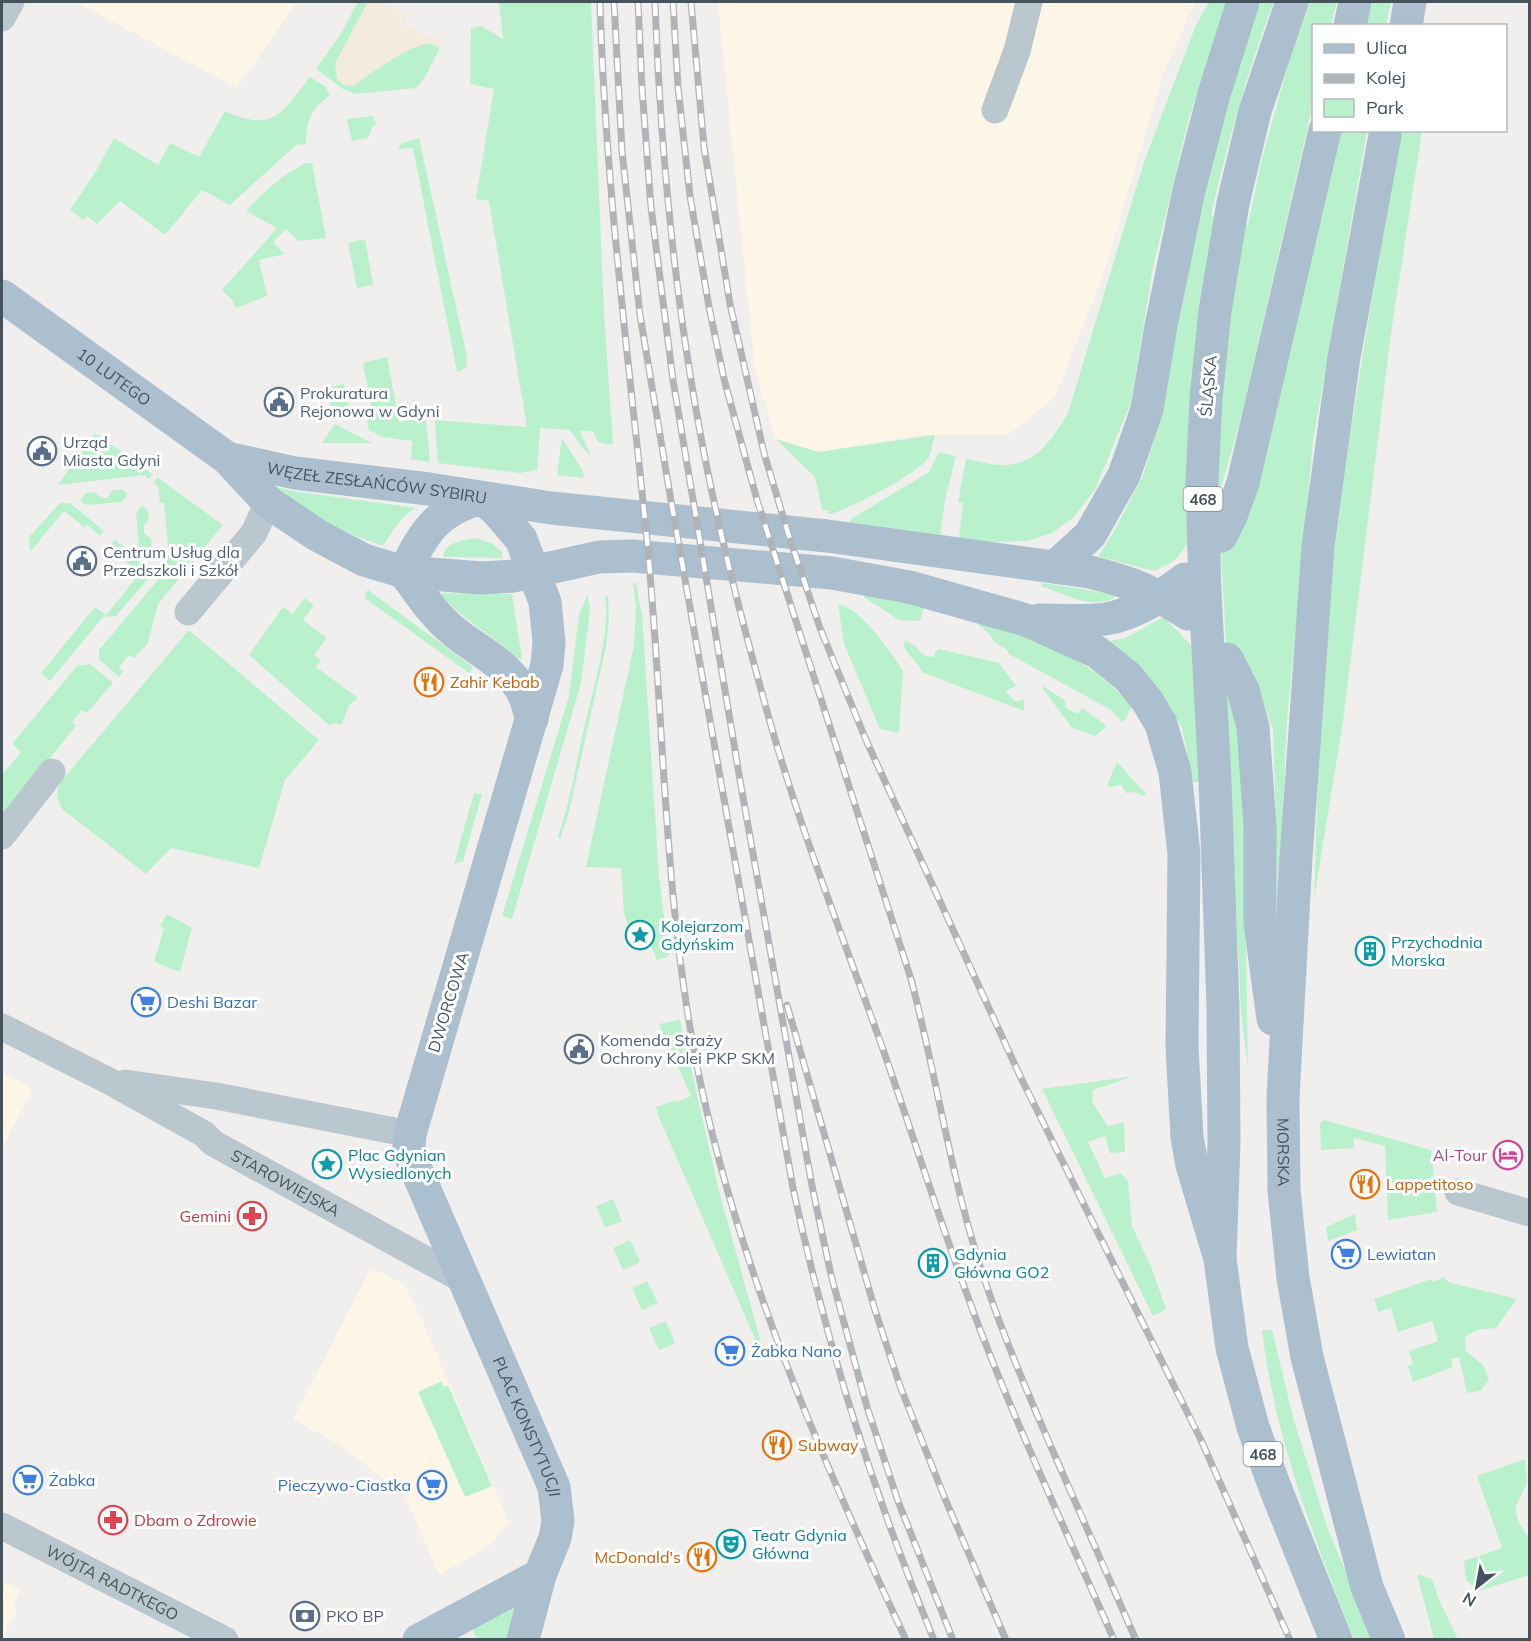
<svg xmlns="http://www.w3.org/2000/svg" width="1531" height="1641" viewBox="0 0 1531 1641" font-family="Mulish,sans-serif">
  <rect width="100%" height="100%" fill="#f1eeee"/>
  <path fill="#fdf5e6" d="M76,2h221l-60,86z
    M718,2h477l-32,72 -59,199 -49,124 -47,38h-88l-102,17 -42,-13 -21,-69z
    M2,1072l31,17 -31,59z
    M371,1268l33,16 19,39 86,200 -20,23 -50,29 -33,-78 -63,-50 -50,-28z
    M2,1581l19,10 -8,16 4,2 -15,31z"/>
  <path fill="#baf1cd" d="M358,2h10l-33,62 18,22c16,-11 60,-45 79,-42 0,0 7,4 8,4l-16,31 -8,9 -60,6 -13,-5 -27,-20 24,-34z
    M499,2h92l13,311 9,132 -15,-3 -5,-11h-13l11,25 -8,-7 -13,-19 -30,-2 -3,42 -17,3 -82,-10 -3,-43 92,7 -38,-226 -13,-2 18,-110 -24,-5 1,-56 10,-2 22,13z
    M1209,2h18l-38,116 -36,149 -22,135 -35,86 -22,29 -22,16 -25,8 -38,1 -30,-4 4,-35 -5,-1 8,-43c13,2 29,7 41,6 32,-3 46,-28 61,-52l76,-251 52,-137z
    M1259,2h15c-27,69 -46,140 -63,213l37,10 14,-67 28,-100 20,-56h27l-6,23 -17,1 -1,78 -71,310 -19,67 -13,30 -32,46 -9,7 -15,7 -54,-14 -1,-2 16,-25 28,-55 9,-28 14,-59 34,-173 28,-120z
    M1370,2h21l-5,23 -22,1z
    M310,77l16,10 4,9c-20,13 -23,24 -24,48l-10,1 -66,60 -28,-15 -37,45 -45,-34 -23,23 -10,-8 -4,4 -13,-10 26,-39 18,-33 44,27 12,-22 29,14 26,-46c50,22 55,3 85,-34z
    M373,116l3,8 -4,3 -4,11 -16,3 -5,-22z
    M1340,131h27l-54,310 -26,280 -10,222 -1,-117 -3,-97 -21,-56 -26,-29 -5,-95z
    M1402,131h20l-31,202 -48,389 -29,177c4,-112 5,-225 19,-336 15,-130 39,-258 59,-387z
    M419,138l48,219 -1,11 -9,4 -44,-224 -15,1 4,-6z
    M306,163h6l14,75 -27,3 -13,-12 -13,13 12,12 -26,6 8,36 -31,12 -4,-8 -10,-10 55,-62 -31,-17c18,-20 36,-36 60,-48z
    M365,239l8,46 -16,3 -9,-45z
    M387,357l12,65 19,-3 8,1 4,42 -19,-3 1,-18 -29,-4 -14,-7 -3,-14 7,-2 -10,-51z
    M344,384l5,25 -17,4 -5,-25z
    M335,424l37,19h-50z
    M95,433l58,41 -4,5 -5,-4 -86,10z
    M935,435c-2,6 -3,16 -6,22 -10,16 -82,54 -100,57l-1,-4h-6l-7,-33 -39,-38 42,13z
    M562,438l21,33 1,7 -27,-3z
    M939,452l17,4 -11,44 -5,37 -91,-13 2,-5 78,-47z
    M157,477l66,48 -65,79 -10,39 -14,15 -5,-3 -10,12 4,4 -4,6 -20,-18v-9l67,-80 -1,-13 4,-1 -5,-53h-4l-2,-17 -4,-3z
    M273,486l20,5 123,17c-16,9 -23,23 -33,38l-30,-11 -35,-18z
    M122,489l6,5 -6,8 -36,3 -6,-5 6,-7 8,-1 7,6h6l6,-8z
    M60,503h10l34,28 -4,5 -13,-11 -3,2 -20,-16 -34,41 -1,-15z
    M142,505l6,6 1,8 -5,7v7l7,6 1,9 -5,8 -8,-7 -3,-36z
    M476,538l17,6 9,8v6l-59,-1c2,-15 20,-17 33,-19z
    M115,540l31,26 3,12 -33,38 -13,1 -53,64 -9,-8 54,-66 11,8 34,-42 -20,-16 1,-3 -10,-9z
    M633,583h3l6,32 17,262 10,79 -12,4 -8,-19 -4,1 -11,-20 -6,2 -4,-11 -3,-45 -35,-1 48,-222 2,-38z
    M1042,583l66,10 6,3v2c-24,12 -49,-4 -73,-12z
    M368,590l105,77 -4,6 -103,-74 -1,-6z
    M445,593l67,1 10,65h-4c-24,-23 -53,-38 -75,-62l-2,-3z
    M865,593l59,14 -4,14 -21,-1 -35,-23z
    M588,594l2,17 -9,72 -69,236 -10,-3 67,-220 10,-81z
    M608,596l1,24 -3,27 -37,165 -9,27 -2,-3c12,-33 17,-69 25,-103 8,-37 28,-101 22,-136z
    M304,598l10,7 -11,15 24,18 -13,17 7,5 -5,7 42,31 -8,6 -9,21 -8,-2 -3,3 -81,-71 34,-48 10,7z
    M838,604c25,6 51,46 65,67l-4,62 -19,-4 -36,-85z
    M1164,617c26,28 57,55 69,92 5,16 7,34 10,51l5,308 -7,-57 -11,-227 -37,-2 -11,-54 -18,-30 -54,-53v-4l15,-3z
    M980,621c55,19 115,38 151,86l-5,12 -4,3 -11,-12 -9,-5 -93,-51c-3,-7 -6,-6 -12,-10 -7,-6 -8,-14 -18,-18z
    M189,630l130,110 -34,40 -26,88 -88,-20 -25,26 -84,-65c-6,-12 -7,-19 1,-30z
    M905,640l11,6c5,8 9,11 18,11l1,-5 4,-3 60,14 17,23 -11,5 11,11 8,-3v12l-100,-38 -17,-21 -3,-6z
    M90,664l23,19 -26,30 -5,-3 -10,12 4,4 -74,91v-42l19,-23 -9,-8 65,-78z
    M1043,686l23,15 -1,6 13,7 4,-6 25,18 -12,10 -23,-8 -29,-39z
    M1117,762l29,32 -3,2 -8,-4 -9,1 -5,-8 -11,2 -3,-2z
    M474,793l8,1 -19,67 -9,3z
    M167,914l25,14 -12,44 -9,-3 -17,-8 10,-32 -4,-3z
    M680,1020l39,171 45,162 -2,2 -104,-240 -2,-8 19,-7 2,2 14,-6 -32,-72z
    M1134,1076l-41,14 -1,12 16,24 16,-4 1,30 -15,1 -5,-17 -17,6 17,36 16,-5 7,8 4,45 20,43 14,40 -13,7 -111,-227z
    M1324,1120l107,30 6,62 -49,8 -3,-74 -31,-8v10l-33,2 -1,-27z
    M613,1199l9,22 -17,7 -9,-22z
    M1355,1214l2,16 -29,11 -2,-14z
    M630,1240l10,22 -17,8 -10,-22z
    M1444,1277l4,5 69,17 -21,29 -20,2 -11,7 1,14 18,15 5,14 -9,11 -13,2 -8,-36 -8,2 2,8 -40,15 -5,-16 5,-2 -4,-13 29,-10 -6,-20 -34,11 -7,-24 -13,4 -4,-13 57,-20 2,3z
    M647,1281l11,22 -16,7 -10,-22z
    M666,1321l9,22 -16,7 -10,-22z
    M1262,1330h10l21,87 34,110 47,112h-20c-40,-100 -79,-201 -92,-309z
    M442,1381l2,6 4,-2 44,101 -27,11 -47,-105z
    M1525,1459l2,24 -12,25 3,13 11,18v36l-50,16 -13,-11 -2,-19 38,-13 -25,-72z
    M1417,1574l15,5 8,23 18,37h-24z
    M519,1605l-10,34h-32l-4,-7 2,-4z"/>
  <path fill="#f3ebde" d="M368,2h14l22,12 4,13 36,15 -4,6c-1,0 -8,-4 -8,-4 -19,-3 -63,31 -79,42l-11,-2 -5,-5 -2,-15z"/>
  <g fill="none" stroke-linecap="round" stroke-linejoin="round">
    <g stroke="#bbc7ce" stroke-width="27">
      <path d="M2,18l9,-16"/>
      <path d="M995,110l22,-59 12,-49"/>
      <path d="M188,612l66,-79 14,-31"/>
      <path d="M2,836l50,-64"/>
      <path id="s1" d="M2,1027l107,54 95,53 9,9 252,138"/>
      <path d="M125,1083l91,13 194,38"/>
      <path d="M1458,1192l72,21"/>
      <path id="s2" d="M2,1526l223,114"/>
    </g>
    <g stroke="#acbfcf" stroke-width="33">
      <path d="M1292,2l-37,109 -22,92 -18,108 -9,87 -4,83 3,111 10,189 8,226 1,135 -4,117 12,89 21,79 23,63 60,150"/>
      <path d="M1350,26l5,-24"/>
      <path d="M1406,26l4,-24"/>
      <path id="s3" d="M1386,130l-42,227 -26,189 -22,312 -13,240 1,92 9,88 14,79 60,230 22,53"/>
      <path id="s4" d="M2,296l225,162 41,44 49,33 47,25 40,12 78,6 32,-2 85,-19 33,-1 200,17 77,14 117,33 71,32 31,25 20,25 13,22 14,48 9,82 -2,193 5,90 5,28 28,94"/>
      <path id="s5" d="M227,458l68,15 134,16 122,19 276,28 263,36c40,10 63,19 98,42"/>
      <path id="s6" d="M482,498l15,13 24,28 24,63 4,40 -2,23 -137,469 -1,14 3,12 142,327 4,34 -3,17 -15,37 -17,65"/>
      <path d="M1221,536l10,-20 12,-33 82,-353"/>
      <path d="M1055,567l35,-32 34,-60 11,-31 12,-35 14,-83 28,-136 25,-96 29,-92"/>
      <path d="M404,572c15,20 28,41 47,57 25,22 56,33 72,64 4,8 6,18 9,26"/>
      <path d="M404,572c20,-40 33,-62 78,-74"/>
      <path d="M1040,620c22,0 45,2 66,-1 29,-5 56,-23 79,-40"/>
      <path d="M1227,659l16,31 10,37 7,99v97l13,96"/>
      <path d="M419,1640l121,-65"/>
    </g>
    <g stroke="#b0b4b9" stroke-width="7">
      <path id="rail" d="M600,2c5,180 29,359 47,538 17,174 16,350 49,521 40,203 123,392 210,579
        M614,2l8,149 18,164 29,174 124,699c33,155 80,305 141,452
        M638,2l4,86 9,119 22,173 68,406 71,400 19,89 36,132 31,94 55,139
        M655,2c6,165 23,332 58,495 16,75 36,150 57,225 32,113 76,223 115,333 32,92 61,186 96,277 40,104 88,205 133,308
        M673,2l5,85 12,109 19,111 15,72 33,121 154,479c25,95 39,193 69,287 21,65 48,128 75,190 27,61 54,122 81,184
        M691,2l13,145 26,157 34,149 24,80 32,95 46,112 155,338 180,362 89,200
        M787,1005l88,305 25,76 46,115 60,139"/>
    </g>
    <use href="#rail" stroke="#fff" stroke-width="4.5" stroke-dasharray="14" stroke-linecap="butt"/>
  </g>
  <defs>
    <g id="civic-ring" transform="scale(1.5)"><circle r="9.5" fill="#fff" stroke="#5c6f8a" stroke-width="1.5"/><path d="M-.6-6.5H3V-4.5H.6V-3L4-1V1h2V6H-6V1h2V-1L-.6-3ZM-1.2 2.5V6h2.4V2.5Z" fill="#5c6f8a"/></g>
    <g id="restaurant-ring" transform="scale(1.5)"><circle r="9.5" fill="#fff" stroke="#e8710a" stroke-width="1.5"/><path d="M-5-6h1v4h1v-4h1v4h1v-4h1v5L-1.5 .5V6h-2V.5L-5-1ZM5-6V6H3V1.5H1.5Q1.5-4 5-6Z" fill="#e8710a"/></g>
    <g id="sight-ring" transform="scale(1.5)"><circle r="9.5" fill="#fff" stroke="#0f9aa8" stroke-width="1.5"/><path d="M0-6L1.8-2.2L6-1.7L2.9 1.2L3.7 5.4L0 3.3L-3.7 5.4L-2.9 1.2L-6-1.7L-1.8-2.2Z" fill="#0f9aa8"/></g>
    <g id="building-ring" transform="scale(1.5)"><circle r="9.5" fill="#fff" stroke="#0f9aa8" stroke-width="1.5"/><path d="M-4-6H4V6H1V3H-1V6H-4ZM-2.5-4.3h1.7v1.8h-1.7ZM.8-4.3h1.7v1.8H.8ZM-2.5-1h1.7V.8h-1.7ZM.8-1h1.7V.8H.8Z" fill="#0f9aa8"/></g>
    <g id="supermarket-ring" transform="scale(1.5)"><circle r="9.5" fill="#fff" stroke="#3f7fe0" stroke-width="1.5"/><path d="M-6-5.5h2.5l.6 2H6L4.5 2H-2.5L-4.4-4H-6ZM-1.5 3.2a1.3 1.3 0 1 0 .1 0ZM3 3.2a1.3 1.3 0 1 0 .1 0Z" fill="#3f7fe0"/></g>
    <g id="hotel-ring" transform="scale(1.5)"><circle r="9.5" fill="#fff" stroke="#d1479c" stroke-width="1.5"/><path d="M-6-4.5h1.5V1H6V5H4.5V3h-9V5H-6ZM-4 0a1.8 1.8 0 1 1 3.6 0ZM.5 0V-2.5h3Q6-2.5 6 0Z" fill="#d1479c"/></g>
    <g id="pharmacy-ring" transform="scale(1.5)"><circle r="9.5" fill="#fff" stroke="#e0444e" stroke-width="1.5"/><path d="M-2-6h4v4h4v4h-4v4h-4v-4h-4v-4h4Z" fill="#e0444e"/></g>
    <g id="theatre-ring" transform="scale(1.5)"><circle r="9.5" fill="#fff" stroke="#0f9aa8" stroke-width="1.5"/><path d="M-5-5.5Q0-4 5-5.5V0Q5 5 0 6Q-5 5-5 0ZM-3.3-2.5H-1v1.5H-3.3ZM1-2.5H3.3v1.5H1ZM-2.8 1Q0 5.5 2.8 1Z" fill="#0f9aa8"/></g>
    <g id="bank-ring" transform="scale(1.5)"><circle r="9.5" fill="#fff" stroke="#5c6f8a" stroke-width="1.5"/><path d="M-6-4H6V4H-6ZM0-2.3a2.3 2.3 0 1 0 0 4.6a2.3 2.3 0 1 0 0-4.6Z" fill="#5c6f8a"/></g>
  </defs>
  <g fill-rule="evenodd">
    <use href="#civic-ring" x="279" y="402"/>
    <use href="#civic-ring" x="42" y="451"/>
    <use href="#civic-ring" x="82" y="561"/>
    <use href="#restaurant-ring" x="429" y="682"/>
    <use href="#sight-ring" x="640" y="935"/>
    <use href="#building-ring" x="1370" y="951"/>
    <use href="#supermarket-ring" x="146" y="1002"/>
    <use href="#civic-ring" x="579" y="1049"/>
    <use href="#hotel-ring" x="1508" y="1155"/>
    <use href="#sight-ring" x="327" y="1164"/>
    <use href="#restaurant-ring" x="1365" y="1184"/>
    <use href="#pharmacy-ring" x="252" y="1216"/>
    <use href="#supermarket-ring" x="1346" y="1254"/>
    <use href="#building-ring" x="933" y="1263"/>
    <use href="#supermarket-ring" x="730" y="1351"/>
    <use href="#restaurant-ring" x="777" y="1445"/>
    <use href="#supermarket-ring" x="28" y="1480"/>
    <use href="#supermarket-ring" x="432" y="1485"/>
    <use href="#pharmacy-ring" x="113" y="1520"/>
    <use href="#theatre-ring" x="731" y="1544"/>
    <use href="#restaurant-ring" x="702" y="1557"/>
    <use href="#bank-ring" x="305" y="1616"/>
  </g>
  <g text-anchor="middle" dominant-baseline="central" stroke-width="6" stroke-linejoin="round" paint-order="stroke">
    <g fill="#fff" stroke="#7d878e" stroke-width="1.5">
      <rect x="1183.5" y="487" width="39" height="24" rx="4.5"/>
      <rect x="1243.5" y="1442" width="39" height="24" rx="4.5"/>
    </g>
    <g font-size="15" font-weight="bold" fill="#45535d">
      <text x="1203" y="499">468</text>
      <text x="1263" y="1454">468</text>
    </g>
    <g font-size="16" fill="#45535d" stroke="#fff">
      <text stroke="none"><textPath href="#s4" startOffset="138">10 LUTEGO</textPath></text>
      <text transform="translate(1208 386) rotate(-85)">ŚLĄSKA</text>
      <text stroke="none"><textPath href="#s5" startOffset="152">WĘZEŁ ZESŁAŃCÓW SYBIRU</textPath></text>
      <text transform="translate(448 1002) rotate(-73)">DWORCOWA</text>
      <text stroke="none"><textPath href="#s3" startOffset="1029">MORSKA</textPath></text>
      <text stroke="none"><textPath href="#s1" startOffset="324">STAROWIEJSKA</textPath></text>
      <text stroke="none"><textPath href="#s6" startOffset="993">PLAC KONSTYTUCJI</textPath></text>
      <text stroke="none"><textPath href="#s2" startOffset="124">WÓJTA RADTKEGO</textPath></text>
    </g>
    <g font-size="16" fill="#4e5e75" stroke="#fff" text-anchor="start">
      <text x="300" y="393">Prokuratura<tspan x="300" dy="18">Rejonowa w Gdyni</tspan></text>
      <text x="63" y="442">Urząd<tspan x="63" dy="18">Miasta Gdyni</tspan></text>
      <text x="103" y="552">Centrum Usług dla<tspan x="103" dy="18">Przedszkoli i Szkół</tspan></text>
      <text x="600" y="1040">Komenda Straży<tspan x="600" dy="18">Ochrony Kolei PKP SKM</tspan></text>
      <text x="326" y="1616">PKO BP</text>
    </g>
    <g font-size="16" fill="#c56008" stroke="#fff" text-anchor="start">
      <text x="450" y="682">Zahir Kebab</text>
      <text x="1386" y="1184">Lappetitoso</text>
      <text x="798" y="1445">Subway</text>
      <text x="681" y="1557" text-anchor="end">McDonald's</text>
    </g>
    <g font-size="16" fill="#0d838f" stroke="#fff" text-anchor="start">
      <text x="661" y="926">Kolejarzom<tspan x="661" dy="18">Gdyńskim</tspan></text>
      <text x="1391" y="942">Przychodnia<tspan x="1391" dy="18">Morska</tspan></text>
      <text x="348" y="1155">Plac Gdynian<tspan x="348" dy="18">Wysiedlonych</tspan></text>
      <text x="954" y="1254">Gdynia<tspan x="954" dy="18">Główna GO2</tspan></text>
      <text x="752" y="1535">Teatr Gdynia<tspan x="752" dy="18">Główna</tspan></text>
    </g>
    <g font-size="16" fill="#366cbe" stroke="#fff" text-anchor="start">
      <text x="167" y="1002">Deshi Bazar</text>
      <text x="1367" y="1254">Lewiatan</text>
      <text x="751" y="1351">Żabka Nano</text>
      <text x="49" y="1480">Żabka</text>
      <text x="411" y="1485" text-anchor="end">Pieczywo-Ciastka</text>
    </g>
    <g font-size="16" fill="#b23c85" stroke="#fff" text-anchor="end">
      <text x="1487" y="1155">Al-Tour</text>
    </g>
    <g font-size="16" fill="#be3a42" stroke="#fff" text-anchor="end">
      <text x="231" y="1216">Gemini</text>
      <text x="134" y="1520" text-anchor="start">Dbam o Zdrowie</text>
    </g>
  </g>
  <rect width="1531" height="1641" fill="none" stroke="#45535d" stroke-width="6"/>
  <rect x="1312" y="24" width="195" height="108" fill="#ffffff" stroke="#b5babe" stroke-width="1.5"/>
  <rect x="1324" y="44" width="30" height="9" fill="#acbfcf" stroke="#b5babe" stroke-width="1.5"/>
  <text x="1366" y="54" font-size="18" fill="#45535d">Ulica</text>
  <rect x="1324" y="74" width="30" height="9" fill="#b0b4b9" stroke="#b5babe" stroke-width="1.5"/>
  <text x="1366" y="84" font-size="18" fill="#45535d">Kolej</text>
  <rect x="1324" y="99" width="30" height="18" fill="#baf1cd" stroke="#b5babe" stroke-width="1.5"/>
  <text x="1366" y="114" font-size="18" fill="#45535d">Park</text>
  <g transform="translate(1477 1587) rotate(211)" stroke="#ffffff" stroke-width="4.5" paint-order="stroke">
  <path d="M0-4.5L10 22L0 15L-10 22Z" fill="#45535d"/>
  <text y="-9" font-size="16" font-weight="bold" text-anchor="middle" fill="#45535d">N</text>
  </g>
</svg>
